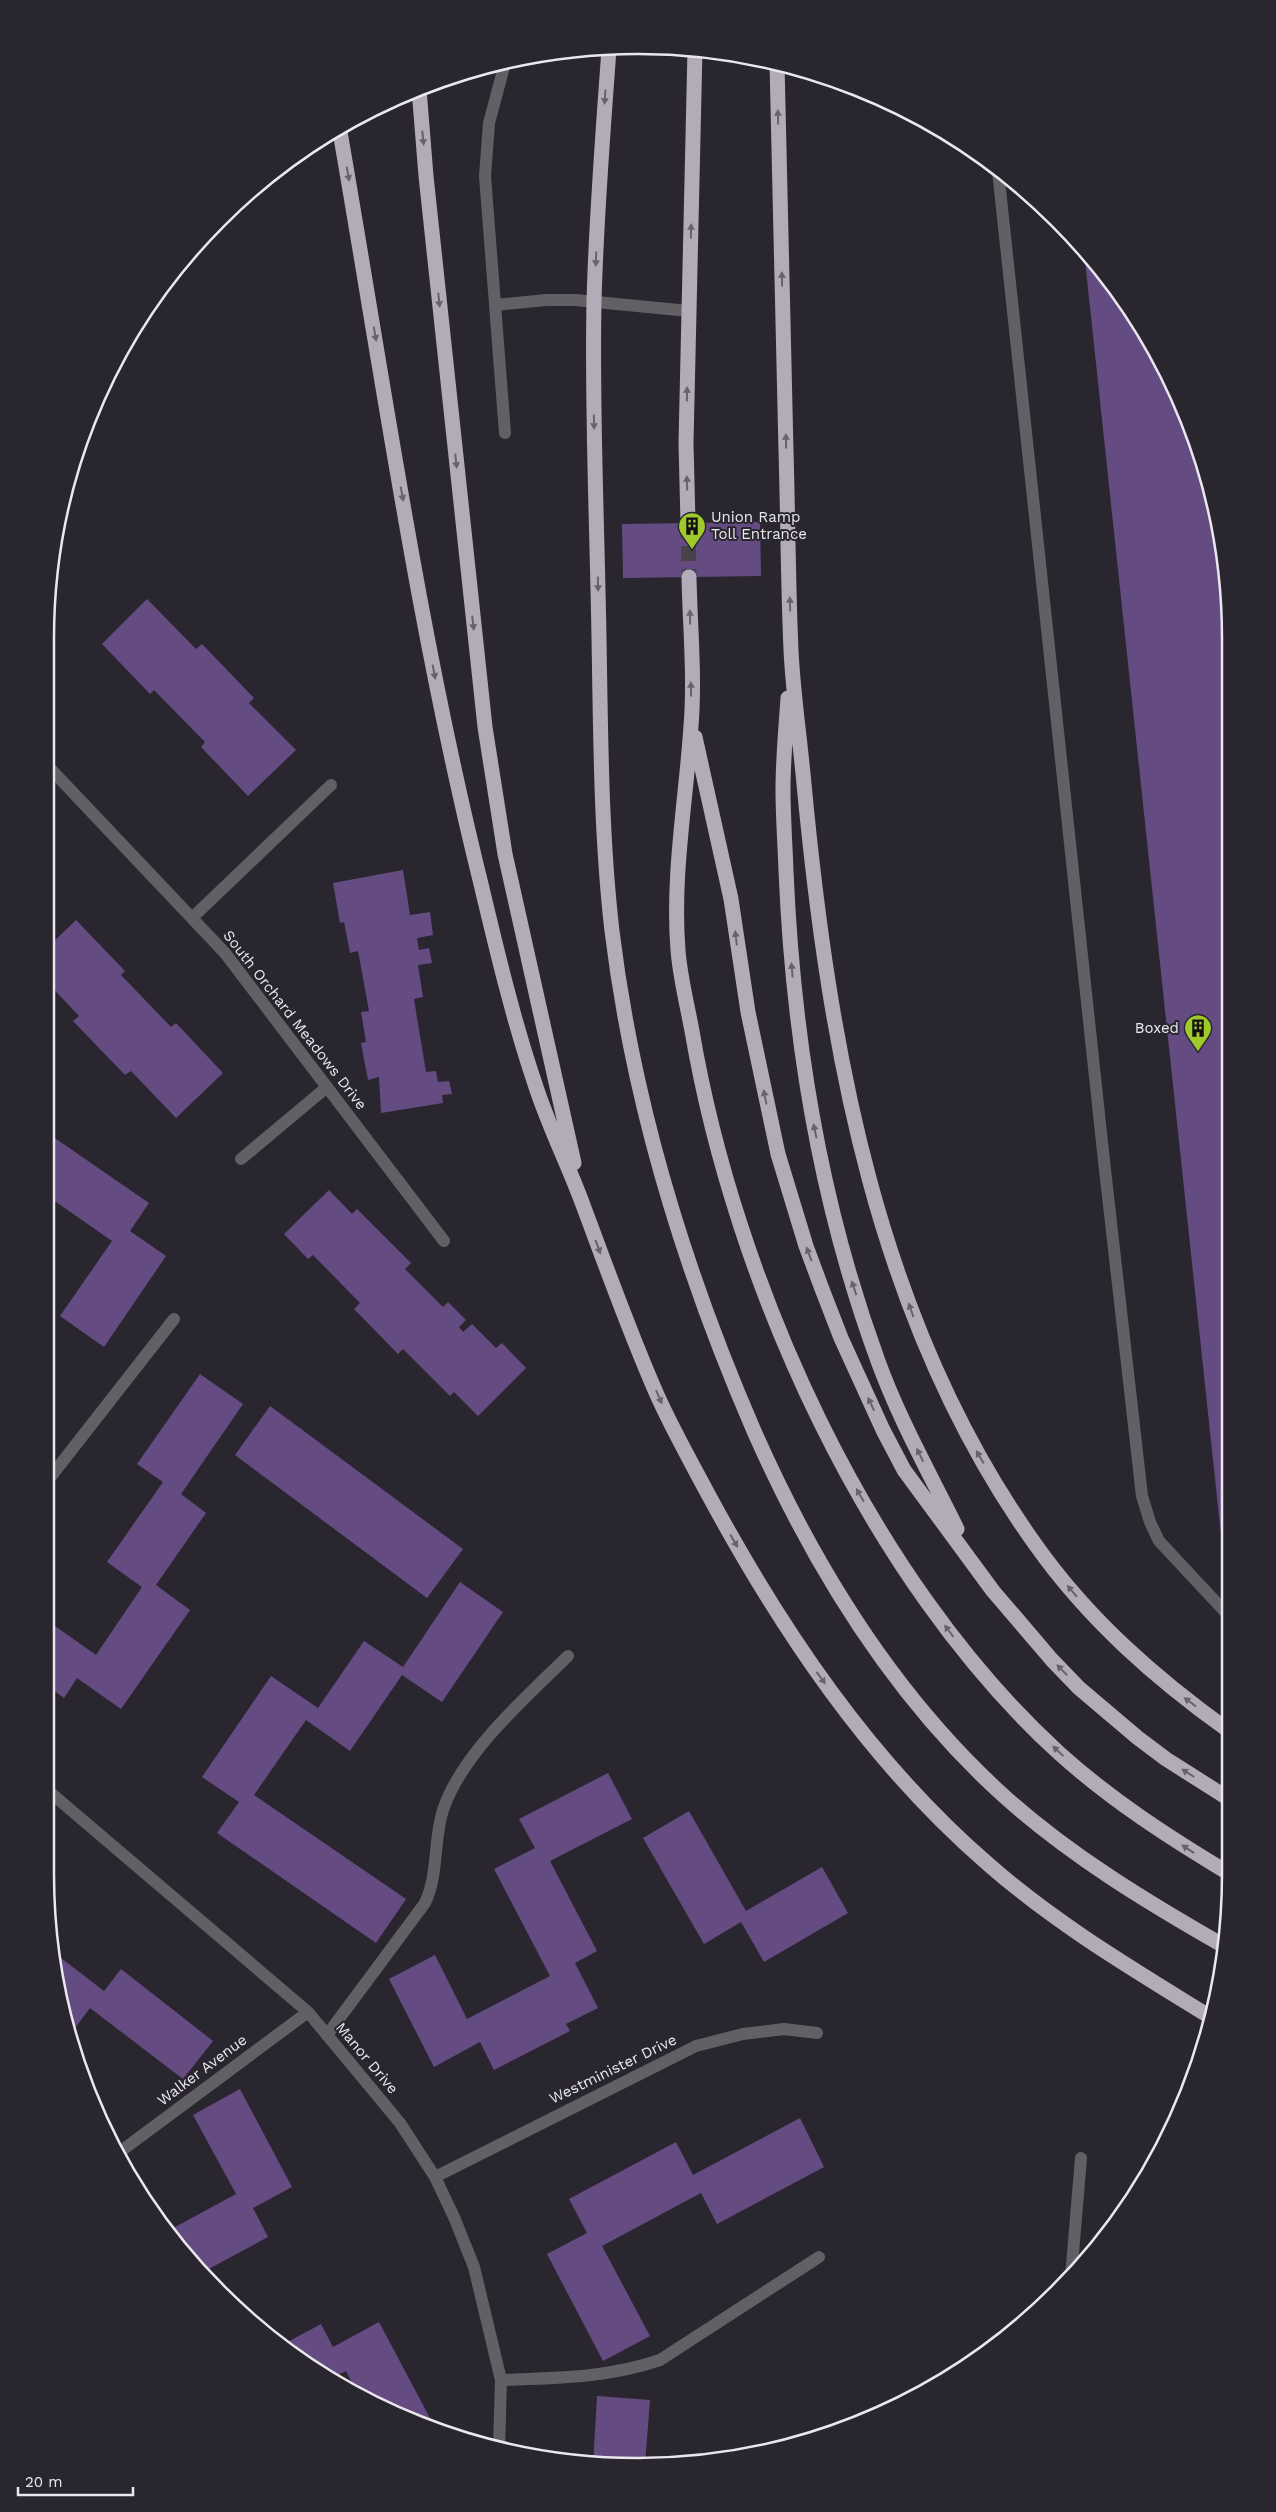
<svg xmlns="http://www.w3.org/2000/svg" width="1276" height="2512" viewBox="0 0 1276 2512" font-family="'Work Sans',sans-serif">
  <rect width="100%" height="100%" fill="#2a262f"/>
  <path fill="#644c83" d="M1084,251l25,26 77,134 40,149 3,991 -7,-7z
    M760,522l1,54 -138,2 -1,-54z
    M147,599l49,50 6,-5 52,54 -5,5 47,47 -48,46 -47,-49 4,-5 -51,-52 -4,4 -48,-50z
    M403,870l7,45 20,-3 3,23 -16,3 2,12 10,-2 3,15 -14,2 5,32 -9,2 12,73 10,-1 2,11 11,-1 3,13 -10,1 1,8 -62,10 -2,-36 -11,3 -7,-37 5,-1 -5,-30 8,-1 -11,-60 -8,2 -6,-31 -4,1 -7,-40z
    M76,920l49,51 -4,4 50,52 5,-4 47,50 -47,45 -45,-47 -6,4 -52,-54 6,-5 -33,-35v-32z
    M46,1132l103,71 -19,28 36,25 -62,91 -44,-31 52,-75 -66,-46z
    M329,1190l23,24 5,-5 54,54 -6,6 38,38 5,-5 18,18 -7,7 4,5 9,-8 24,24 6,-5 24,25 -48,48 -24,-24 -4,4 -47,-47 -5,5 -44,-45 6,-6 -47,-48 -5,4 -24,-25z
    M46,1338l9,6 -9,14z
    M200,1374l43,30 -62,90 25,19 -50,72 34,25 -69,99 -44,-31 -13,20 -19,-14v-65l51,36 46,-68 -35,-25 56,-80 -26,-18z
    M270,1406l193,143 -36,49 -192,-143z
    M460,1582l43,30 -61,90 -40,-27 -52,76 -44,-31 -52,75 152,104 -30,44 -159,-110 22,-31 -37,-25 69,-101 47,32 46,-67 39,26z
    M608,1773l24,46 -82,42 47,90 -22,12 23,45 -32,16 4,7 -76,39 -14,-28 -46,25 -45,-88 46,-24 32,64 83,-43 -56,-107 41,-21 -16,-29z
    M689,1811l57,100 76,-44 26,46 -84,49 -23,-40 -37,22 -61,-106z
    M61,1958l43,33 17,-22 92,72 -30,38 -93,-71 -21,28 -13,-47 -2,-22z
    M240,2089l52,98 -39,21 15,29 -65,35 -37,-40 70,-38 -43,-79z
    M800,2118l24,49 -107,57 -16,-31 -99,53 48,90 -47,25 -56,-107 40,-21 -18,-34 107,-57 17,33z
    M379,2322l52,98 -9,5 -63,-29 -13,-25 -16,8 -48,-34 39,-21 12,23z
    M597,2396l53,4 -5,64 -52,1z"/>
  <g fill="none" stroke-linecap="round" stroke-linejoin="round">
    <path stroke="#47434c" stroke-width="15" stroke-dasharray="15 8" stroke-linecap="butt" d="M688,523l1,54"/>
    <path stroke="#626064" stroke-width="12" d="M998,171l106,990 38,335 8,26 9,19 70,75
      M495,305l51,-5h29l114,11
      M505,433l-20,-257 4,-53 16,-60
      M192,918l139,-133
      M241,1159l86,-72
      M45,1484l129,-165
      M327,2035l98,-132c14,-30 8,-62 18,-93 19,-57 83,-113 125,-154
      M501,2380c56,-2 106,-2 159,-20l159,-103"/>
    <path stroke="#626064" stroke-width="12" d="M46,764l179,189 219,288
      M45,1788l263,224 92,111 35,54 19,40 20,50 27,113 -2,69
      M117,2154l191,-142
      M435,2177l261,-131 47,-12 41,-5 33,4
      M1071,2277l10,-119"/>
    <path stroke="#b1acb8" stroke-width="15" d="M609,49c-6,84 -13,169 -15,254 -2,96 2,192 4,288 3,113 1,227 14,340 21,172 73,341 142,500 60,136 140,266 251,366 66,59 142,105 219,149
      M777,63c3,129 6,259 9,388 2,66 2,132 5,199 2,44 9,89 13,134 25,265 73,539 231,760 53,75 120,134 194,187
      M419,89l7,87 59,551 20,127 69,309
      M339,126c44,253 80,509 142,758 16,67 32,135 54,200 13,41 33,80 48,121 24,64 47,129 75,192 15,33 33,65 50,97 74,137 162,268 280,370 68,60 148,107 224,154
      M688,523l-2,-80 9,-394
      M689,577c1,49 6,100 2,149 -5,75 -19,150 -13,224 2,27 9,54 14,81 43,252 176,548 367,722 52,47 111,85 171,121
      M788,698c-2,30 -5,61 -5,91 0,27 2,54 3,82 7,167 34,332 92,490 21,58 52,113 79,168
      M695,737l36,162 17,113 30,142 28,92 16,43 19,49 42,92 21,40 89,121 59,69 27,28 59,50 28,21 63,40"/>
  </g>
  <defs><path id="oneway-solid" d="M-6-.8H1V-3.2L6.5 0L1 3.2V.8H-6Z" transform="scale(1.25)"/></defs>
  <g fill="#67626d">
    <use href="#oneway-solid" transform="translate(605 97) rotate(94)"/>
    <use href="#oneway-solid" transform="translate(778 117) rotate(-91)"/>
    <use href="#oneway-solid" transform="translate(423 138) rotate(85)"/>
    <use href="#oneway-solid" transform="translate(348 174) rotate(80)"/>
    <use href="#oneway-solid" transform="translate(691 231) rotate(-89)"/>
    <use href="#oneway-solid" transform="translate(596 259) rotate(92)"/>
    <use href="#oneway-solid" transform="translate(782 279) rotate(-91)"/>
    <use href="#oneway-solid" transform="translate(439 300) rotate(84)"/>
    <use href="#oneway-solid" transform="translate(375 334) rotate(80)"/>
    <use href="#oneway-solid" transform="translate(687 394) rotate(-89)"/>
    <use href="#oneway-solid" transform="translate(594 422) rotate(89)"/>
    <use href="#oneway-solid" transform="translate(786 441) rotate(-91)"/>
    <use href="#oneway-solid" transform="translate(456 461) rotate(84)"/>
    <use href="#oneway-solid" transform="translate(687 483) rotate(-91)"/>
    <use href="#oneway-solid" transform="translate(402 494) rotate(80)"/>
    <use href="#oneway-solid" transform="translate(598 584) rotate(89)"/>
    <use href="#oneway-solid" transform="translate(790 604) rotate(-91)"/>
    <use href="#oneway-solid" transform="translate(690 617) rotate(-91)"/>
    <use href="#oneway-solid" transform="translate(473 623) rotate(84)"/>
    <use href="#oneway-solid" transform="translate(434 672) rotate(79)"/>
    <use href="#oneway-solid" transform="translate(691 689) rotate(-91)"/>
    <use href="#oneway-solid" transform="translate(736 938) rotate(-97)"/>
    <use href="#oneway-solid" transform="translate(792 970) rotate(-95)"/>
    <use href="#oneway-solid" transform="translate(765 1097) rotate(-102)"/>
    <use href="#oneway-solid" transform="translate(815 1131) rotate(-102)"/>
    <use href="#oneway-solid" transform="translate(598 1247) rotate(70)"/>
    <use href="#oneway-solid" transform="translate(809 1254) rotate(-110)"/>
    <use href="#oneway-solid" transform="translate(854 1288) rotate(-108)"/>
    <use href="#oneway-solid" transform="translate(911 1310) rotate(-110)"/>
    <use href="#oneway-solid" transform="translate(659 1397) rotate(66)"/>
    <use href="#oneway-solid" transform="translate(871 1404) rotate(-115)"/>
    <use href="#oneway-solid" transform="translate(920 1455) rotate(-116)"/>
    <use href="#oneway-solid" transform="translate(980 1457) rotate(-120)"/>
    <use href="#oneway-solid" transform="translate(860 1495) rotate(-120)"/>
    <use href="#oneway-solid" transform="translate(734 1541) rotate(60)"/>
    <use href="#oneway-solid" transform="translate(1072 1591) rotate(-130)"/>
    <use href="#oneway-solid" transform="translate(949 1631) rotate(-127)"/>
    <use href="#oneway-solid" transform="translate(1062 1670) rotate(-134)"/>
    <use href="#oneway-solid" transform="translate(821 1678) rotate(54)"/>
    <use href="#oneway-solid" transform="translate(1190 1702) rotate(-144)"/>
    <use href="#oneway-solid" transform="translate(1058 1751) rotate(-137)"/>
    <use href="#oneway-solid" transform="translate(1188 1773) rotate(-148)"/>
    <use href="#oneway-solid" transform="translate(1188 1849) rotate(-147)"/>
  </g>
  <defs>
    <g id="building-pin" transform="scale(1.4375)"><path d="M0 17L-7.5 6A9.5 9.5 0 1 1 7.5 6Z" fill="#a0c92b" stroke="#2a262f"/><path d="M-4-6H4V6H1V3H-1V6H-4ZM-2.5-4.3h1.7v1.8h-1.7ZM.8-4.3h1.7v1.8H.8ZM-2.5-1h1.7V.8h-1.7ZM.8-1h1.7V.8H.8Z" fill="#111"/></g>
  </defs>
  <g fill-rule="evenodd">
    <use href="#building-pin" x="692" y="526"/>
    <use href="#building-pin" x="1198" y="1028"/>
  </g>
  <g text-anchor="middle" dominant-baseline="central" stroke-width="4" stroke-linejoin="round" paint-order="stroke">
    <g font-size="15" fill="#eae8ee" stroke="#2a262f" text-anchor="start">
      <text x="711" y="517">Union Ramp<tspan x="711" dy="17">Toll Entrance</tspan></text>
      <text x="1179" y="1028" text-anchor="end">Boxed</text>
    </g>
    <g font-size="15" fill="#eae8ee" stroke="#2a262f">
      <text transform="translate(295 1020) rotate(52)">South Orchard Meadows Drive</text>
      <text transform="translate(367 2058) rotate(50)">Manor Drive</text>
      <text transform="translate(613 2069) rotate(-26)">Westminister Drive</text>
      <text transform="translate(202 2070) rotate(-37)">Walker Avenue</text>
    </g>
  </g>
  <path d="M0 0H1276V2512H0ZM638 54H638A584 584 0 0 1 1222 638V1874A584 584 0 0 1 638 2458H638A584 584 0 0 1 54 1874V638A584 584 0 0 1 638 54Z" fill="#2a262f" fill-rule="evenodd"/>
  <path fill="none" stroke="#eae8ee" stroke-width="2.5" d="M638 54H638A584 584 0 0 1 1222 638V1874A584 584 0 0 1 638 2458H638A584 584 0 0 1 54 1874V638A584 584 0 0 1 638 54Z"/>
  <path d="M18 2487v8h115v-8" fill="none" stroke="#eae8ee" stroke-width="2.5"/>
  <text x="25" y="2487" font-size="15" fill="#eae8ee" stroke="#2a262f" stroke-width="4" paint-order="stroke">20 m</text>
</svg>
